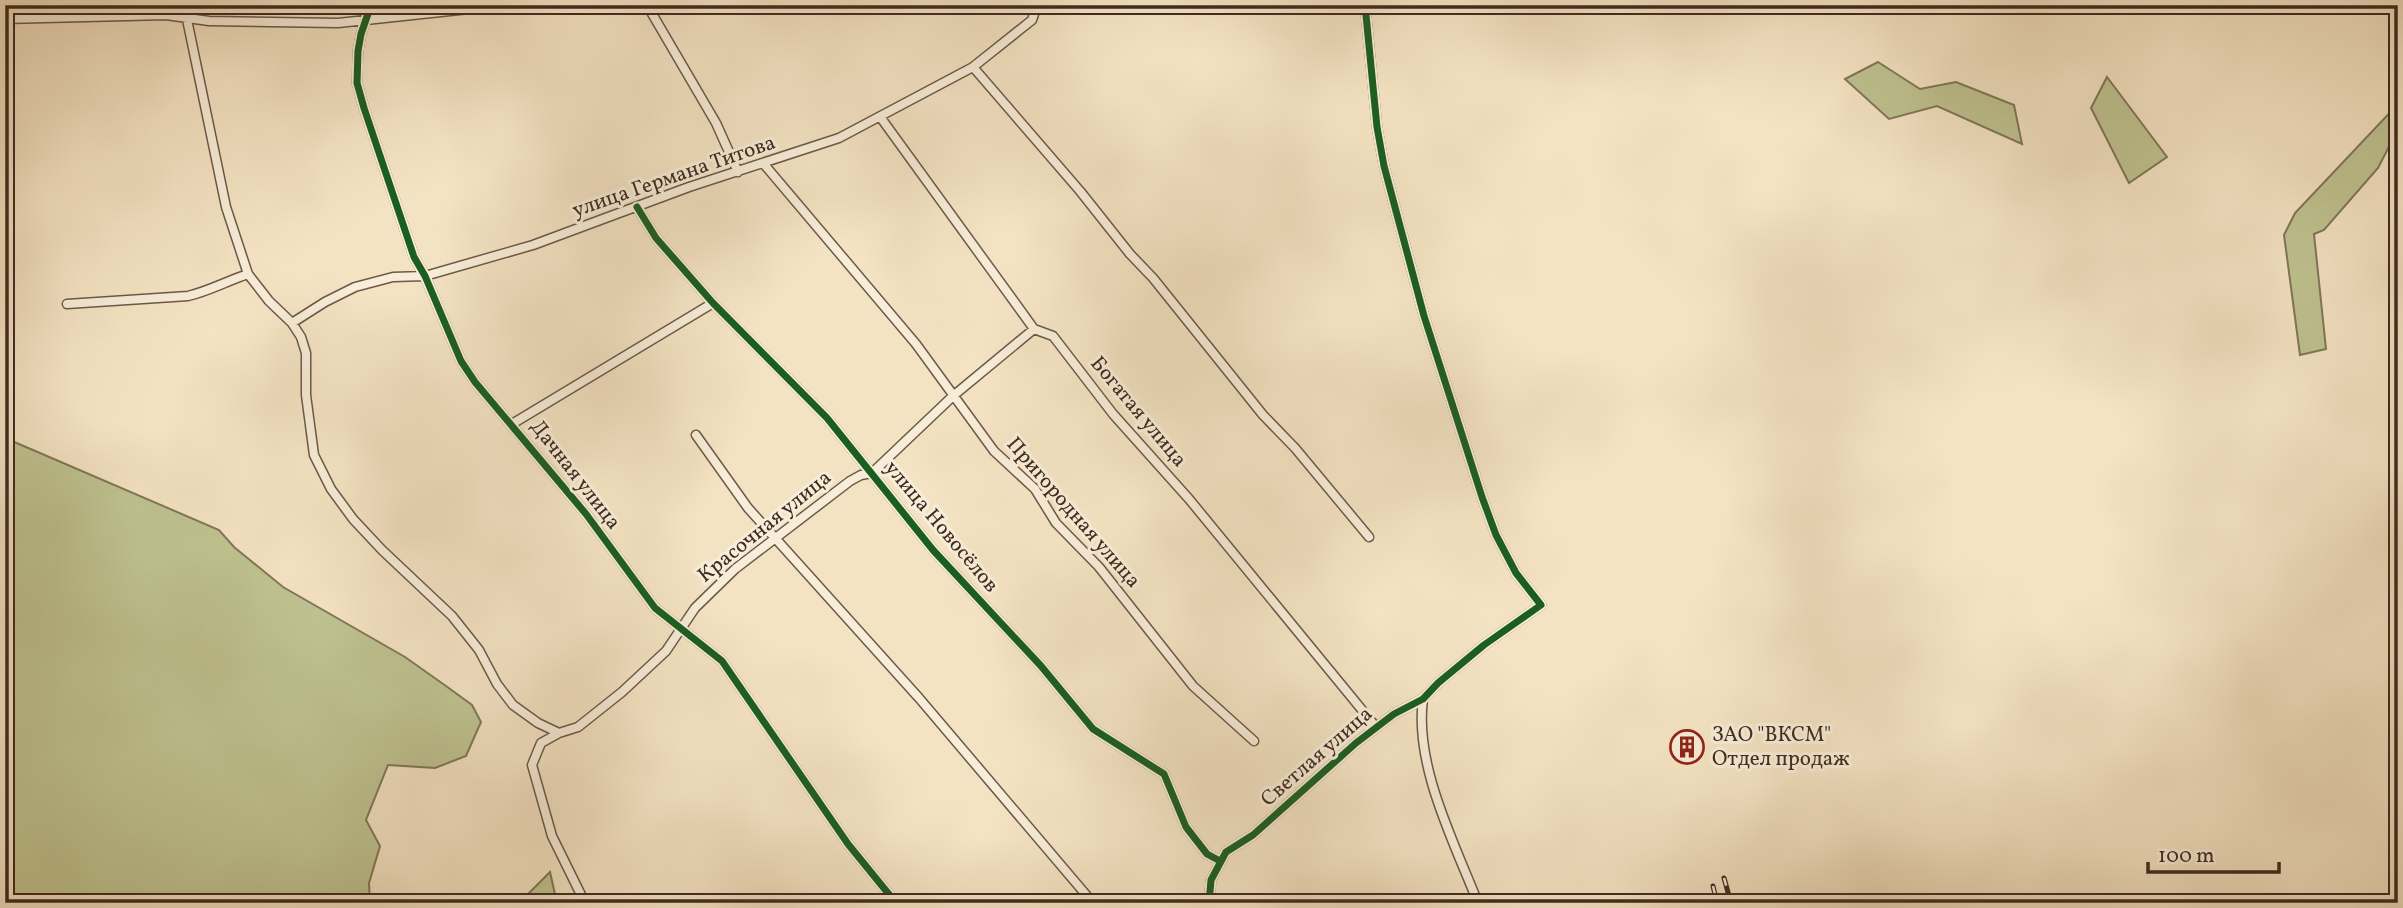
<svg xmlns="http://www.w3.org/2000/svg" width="2403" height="908" viewBox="0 0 2403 908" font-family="Vollkorn,serif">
  <rect width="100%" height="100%" fill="#f4e3c3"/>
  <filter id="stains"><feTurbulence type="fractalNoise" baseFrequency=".00286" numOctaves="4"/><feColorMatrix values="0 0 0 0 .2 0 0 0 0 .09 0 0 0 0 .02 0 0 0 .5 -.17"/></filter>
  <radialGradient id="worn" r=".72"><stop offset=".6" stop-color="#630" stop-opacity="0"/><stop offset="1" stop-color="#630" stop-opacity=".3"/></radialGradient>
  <path fill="#bfc391" stroke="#7f7759" stroke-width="2" d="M1878,62l42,27 36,-7 58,23 8,39 -85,-38 -48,13 -44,-40z
    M2107,77l60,80 -38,26 -38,-75z
    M2398,104v30l-3,1 -17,33 -54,62 -10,4 12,115 -26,6 -16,-120 11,-22z
    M5,438l214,92 15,17 49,40 122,70 41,29 26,19 9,17 -15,34 -31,12 -47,-3 -22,55 14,26 -11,37 1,20h-365z
    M550,872l7,31h-38z"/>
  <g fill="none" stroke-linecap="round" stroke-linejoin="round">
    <g stroke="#6c594a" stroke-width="11">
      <path id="minor" d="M184,5l42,202 22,67 21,27 23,22 9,14 5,16v42l8,60 17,34 22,30 29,31 70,66 27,34 18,34 16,21 25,18 21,10 -18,10 -9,22 20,71 33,67
        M371,5l-10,29 -3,17 -1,32 7,25 50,149 11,19 36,85 14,21 111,132 69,94 67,53 126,183 48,59
        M647,5l69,118 22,49
        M5,19l161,-4 43,6 129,2 168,-18
        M973,67l107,124 50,63 23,24 110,137 32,33 74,89
        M881,118l153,211 19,7 60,78 76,85 187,228
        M763,163l153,181 78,107 41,38 21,34 43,44 94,119 61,55
        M637,207l19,31 57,65 114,115 106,132 108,116 52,63 71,45 22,53 21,27 13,7
        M67,304l121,-8c21,-5 39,-15 60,-22
        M292,323l33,-21 30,-15 38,-10 32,-1 108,-31 156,-58 150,-49 134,-71 59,-47 5,-15
        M512,424l201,-121
        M696,435l52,73 171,190 174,205
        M1423,699c-9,66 31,143 55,204
        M559,733l19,-6 44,-35 44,-41 29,-43 40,-39 115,-88 11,-6 11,-2 81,-77 81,-67
        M1209,903l2,-23 15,-28 27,-17 103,-92 38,-29 29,-15 15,-16 46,-38 57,-40 -25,-32 -20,-38 -14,-38 -58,-181 -40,-150 -7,-39 -12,-122"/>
    </g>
    <use href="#minor" stroke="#f8edd8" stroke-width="8"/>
    <g stroke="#3f2b21" stroke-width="5">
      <path id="rail" d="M1724,878l7,25
        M1713,886l4,17"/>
    </g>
    <use href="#rail" stroke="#f8edd8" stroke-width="2.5" stroke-dasharray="8" stroke-linecap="butt"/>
    <g stroke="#f8edd8" stroke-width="11">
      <path id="cycleway" d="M371,5l-10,29 -3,17 -1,32 7,25 50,149 11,19 36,85 14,21 111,132 69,94 67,53 126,183 48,59
        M637,207l19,31 57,65 114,115 106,132 108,116 52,63 71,45 22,53 21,27 13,7
        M1209,903l2,-23 15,-28 27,-17 103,-92 38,-29 29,-15 15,-16 46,-38 57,-40 -25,-32 -20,-38 -14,-38 -58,-181 -40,-150 -7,-39 -12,-122"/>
    </g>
    <use href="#cycleway" stroke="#1b5e20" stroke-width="7"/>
  </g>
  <defs>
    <g id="building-ring" transform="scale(1.75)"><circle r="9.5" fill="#f8edd8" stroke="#8f2418" stroke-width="1.5"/><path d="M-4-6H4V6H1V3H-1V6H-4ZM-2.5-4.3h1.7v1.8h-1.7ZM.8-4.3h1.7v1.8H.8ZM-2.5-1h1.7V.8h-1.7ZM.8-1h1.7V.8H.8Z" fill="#8f2418"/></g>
  </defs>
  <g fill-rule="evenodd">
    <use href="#building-ring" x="1687" y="747"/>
  </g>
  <g text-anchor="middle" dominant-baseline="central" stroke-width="6" stroke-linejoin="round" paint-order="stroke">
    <g font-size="21" fill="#3f2b21" stroke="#f8edd8">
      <text transform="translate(674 177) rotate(-19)">улица Германа Титова</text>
      <text transform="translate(1138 412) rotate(50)">Богатая улица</text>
      <text transform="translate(575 475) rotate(52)">Дачная улица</text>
      <text transform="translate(1073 513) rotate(49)">Пригородная улица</text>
      <text transform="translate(765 527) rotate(-39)">Красочная улица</text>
      <text transform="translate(941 527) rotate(50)">улица Новосёлов</text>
      <text transform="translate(1317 757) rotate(-41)">Светлая улица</text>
    </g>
    <g font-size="21" fill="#3f2b21" stroke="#f8edd8" text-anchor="start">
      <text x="1712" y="735">ЗАО "ВКСМ"<tspan x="1712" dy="24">Отдел продаж</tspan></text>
    </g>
  </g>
  <rect width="2403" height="908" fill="none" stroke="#f4e3c3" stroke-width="28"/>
  <rect x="7" y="7" width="2389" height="894" fill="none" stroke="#3f2b21" stroke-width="3.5"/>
  <rect x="14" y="14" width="2375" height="880" fill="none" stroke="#3f2b21" stroke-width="2"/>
  <path d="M2148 862v10h131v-10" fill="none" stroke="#3f2b21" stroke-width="3.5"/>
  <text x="2158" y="862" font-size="21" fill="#3f2b21" stroke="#f8edd8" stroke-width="5" paint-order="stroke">100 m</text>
  <rect width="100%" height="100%" filter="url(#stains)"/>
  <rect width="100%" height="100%" fill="url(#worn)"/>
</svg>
